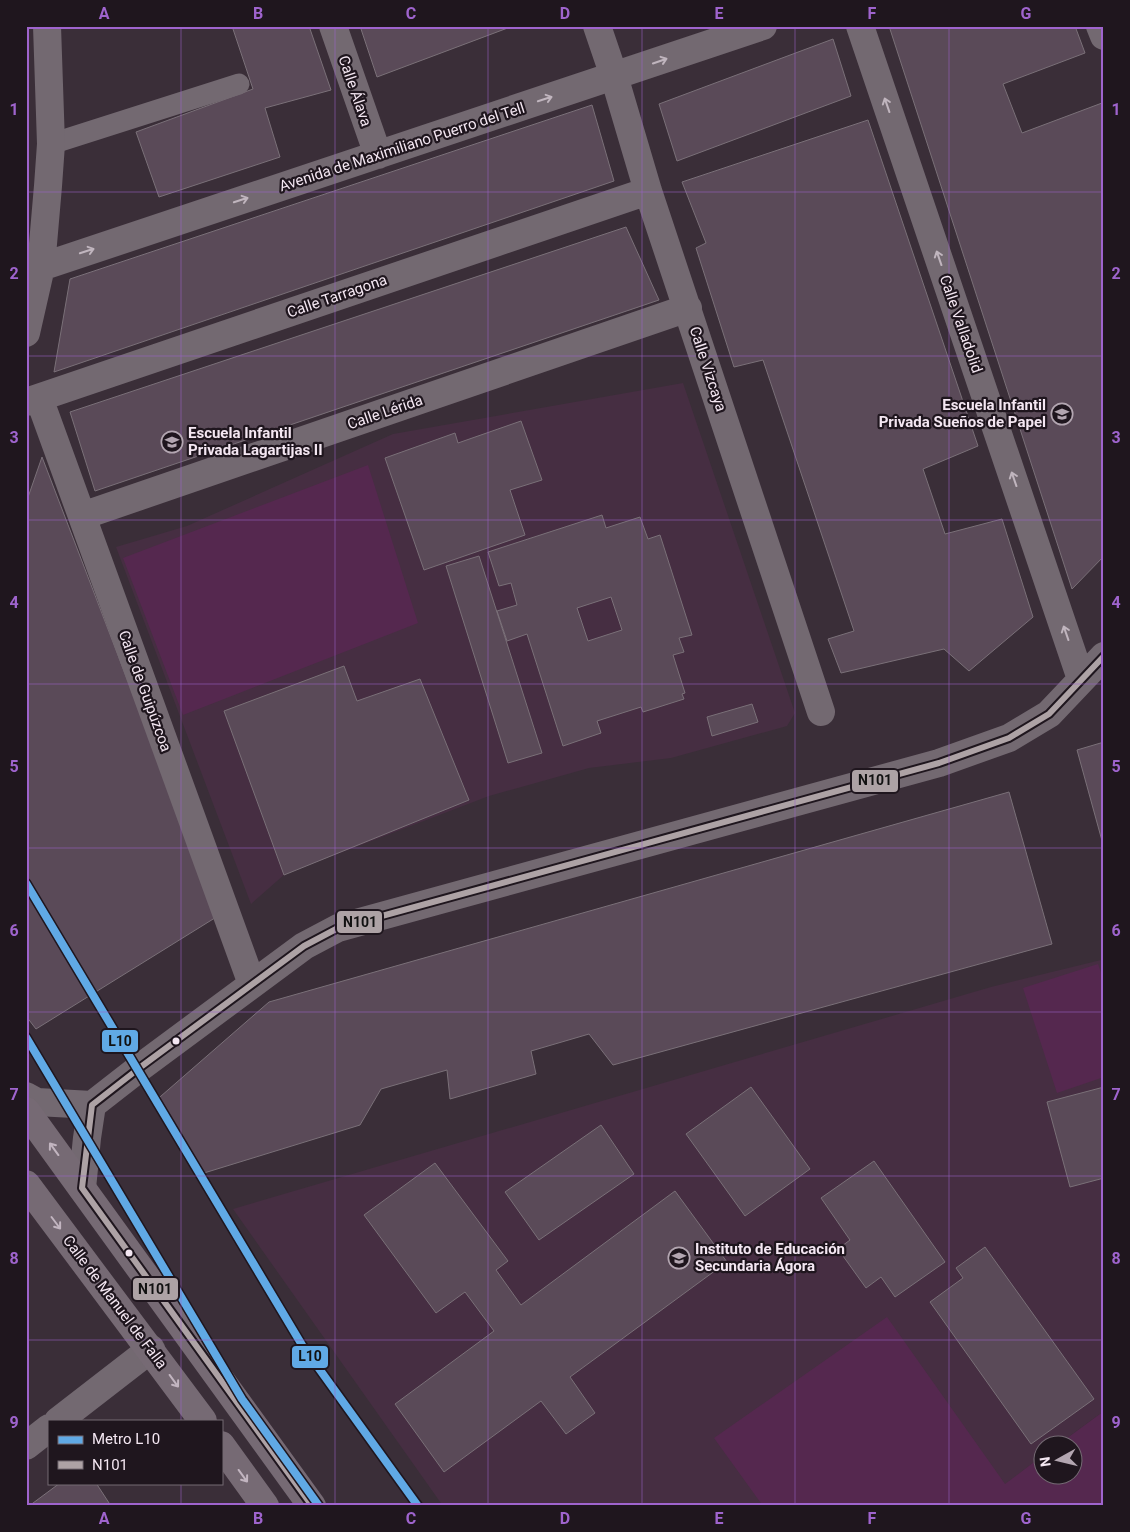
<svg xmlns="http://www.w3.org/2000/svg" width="1130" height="1532" viewBox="0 0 1130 1532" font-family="Roboto,sans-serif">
  <rect width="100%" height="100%" fill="#3a2e38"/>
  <path fill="#462e42" d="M683,383l112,330 -8,13 -116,32 -82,10 -100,28 -204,78 -34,30 -135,-357 71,-21 206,-92z
    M1101,960l3,8v443l-45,33h-17v12l-65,50h-534l-210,-297 758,-222z"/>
  <path fill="#55284f" d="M368,465l50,158 -235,92 -60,-157z
    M1098,964l6,17v96l-47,16 -34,-105z
    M887,1317l118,167 37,-28v18h30v-30h-13l45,-33v95h-341l-49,-68z"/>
  <path fill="#5a4a58" stroke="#7a7078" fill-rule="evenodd" d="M232,26h77l22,64 -66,18 15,49 -121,40 -23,-65 117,-43z
    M360,26h153l-136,51z
    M889,26h186l10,27 -82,31 19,49 80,-30 2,7v446l-32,33z
    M833,39l18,57 -174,65 -18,-57z
    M592,105l22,76 -560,191 16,-93z
    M868,120l110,326 -55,23 22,65 57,-15 31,98 -64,54 -25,-22 -103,24 -13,-34 26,-8 -91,-271 -29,7 -38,-119 10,-5 -24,-61z
    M626,227l33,73 -564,191 -25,-79z
    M521,421l21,59 -32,10 15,45 -101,35 -39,-112 70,-25 3,10z
    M42,457l176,459 -182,113 -10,-13v-513z
    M602,515l4,13 34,-11 8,22 12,-4 32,100 -13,3 5,14 -11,3 12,38 -3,1 2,5 -41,13 -2,-5 -44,14 4,12 -38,13 -36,-112 -20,7 -10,-30 20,-6 -6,-22 -12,3 -11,-34zM611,597l11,33 -34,11 -11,-33z
    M479,556l63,197 -34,10 -62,-197z
    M344,666l13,35 63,-22 49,121 -185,75 -60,-164z
    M752,704l6,18 -46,14 -5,-19z
    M1104,742v106l-27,-98z
    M1009,792l43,152 -439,121 -24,-31 -58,17 5,23 -86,25 -3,-29 -66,19 -21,36 -156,48 -51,-70 116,-101z
    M751,1087l59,82 -65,47 -59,-82z
    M1104,1087v91l-34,9 -23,-85z
    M601,1125l33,49 -95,66 -34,-48z
    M874,1161l71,101 -50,35 -14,-20 -15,11 -28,-39 12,-9 -29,-42z
    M435,1163l73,98 -12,9 25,35 154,-114 52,71 -157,115 25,36 -29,21 -25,-33 -97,71 -49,-68 99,-73 -29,-39 -29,21 -72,-98z
    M985,1247l109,152 -63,45 -101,-142 33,-24 -7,-10z
    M60,1483h36l15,23h-82z"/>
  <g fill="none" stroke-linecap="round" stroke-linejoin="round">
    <path stroke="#736971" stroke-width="21" d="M51,144l188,-60"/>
    <path stroke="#736971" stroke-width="28" d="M333,26l45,129
      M597,26l17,50 34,115 173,521
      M860,26l221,653
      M1100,26l4,10
      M41,267l722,-241
      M26,333l15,-66 7,-81 3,-42 -4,-118
      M39,398l213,586
      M26,402l622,-211
      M82,516l606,-208
      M26,1096l11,6 55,3 50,-39 162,-120 34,-18 601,-165 70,-25 40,-24 55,-58
      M82,1188l5,-50 5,-33
      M58,1421l93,-72
      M26,1446l23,-18"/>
    <path stroke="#766a74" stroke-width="28" d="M26,1111l286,395
      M26,1184l177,237
      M221,1445l44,61"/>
    <g stroke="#1f161e" stroke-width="10">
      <path id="bus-1" d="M312,1506l-230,-318 10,-83 50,-39 162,-120 34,-18 601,-165 70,-25 40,-24 55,-58"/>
    </g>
    <use href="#bus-1" stroke="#ada2a5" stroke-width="6"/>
    <g stroke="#1f161e" stroke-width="11">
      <path id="metro-1" d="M26,883l276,462 116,161
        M26,1037l216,362 77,107"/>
    </g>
    <use href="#metro-1" stroke="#60a9e5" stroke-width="8"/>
  </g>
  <defs><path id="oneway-shaft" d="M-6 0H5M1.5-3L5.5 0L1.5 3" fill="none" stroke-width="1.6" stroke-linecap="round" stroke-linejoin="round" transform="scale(1.25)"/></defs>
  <g stroke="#c0b5be">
    <use href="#oneway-shaft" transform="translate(660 61) rotate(-19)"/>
    <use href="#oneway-shaft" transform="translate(545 99) rotate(-18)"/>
    <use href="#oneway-shaft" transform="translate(887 105) rotate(-109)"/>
    <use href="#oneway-shaft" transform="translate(241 200) rotate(-18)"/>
    <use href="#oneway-shaft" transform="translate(87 251) rotate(-18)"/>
    <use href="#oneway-shaft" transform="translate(939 258) rotate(-109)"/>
    <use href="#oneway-shaft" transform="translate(1014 479) rotate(-109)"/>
    <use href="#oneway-shaft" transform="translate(1066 633) rotate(-109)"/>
  </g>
  <g stroke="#c2b5c0">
    <use href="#oneway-shaft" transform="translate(54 1149) rotate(-126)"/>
    <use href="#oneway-shaft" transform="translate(56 1223) rotate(53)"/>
    <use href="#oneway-shaft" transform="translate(174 1381) rotate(54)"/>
    <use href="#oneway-shaft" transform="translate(243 1476) rotate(54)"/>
  </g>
  <path fill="none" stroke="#9f64ce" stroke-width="1" stroke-opacity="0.55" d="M181,26v1395M335,26v1480M488,26v1480M642,26v1480M795,26v1480M949,26v1480M26,192h1078M26,356h1078M26,520h1078M26,684h1078M26,848h1078M26,1012h1078M26,1176h1078M26,1340h1078M181,1483v23"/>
  <defs>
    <g id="school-ring" transform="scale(1.125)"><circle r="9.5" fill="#1f161e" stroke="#b3a6b1" stroke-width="1.5"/><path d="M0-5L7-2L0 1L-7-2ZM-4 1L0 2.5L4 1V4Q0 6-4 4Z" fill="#b3a6b1"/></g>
  </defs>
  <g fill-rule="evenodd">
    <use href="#school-ring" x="1062" y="414"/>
    <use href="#school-ring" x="172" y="442"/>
    <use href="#school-ring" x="679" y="1258"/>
  </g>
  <g fill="#f4e7f2" stroke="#1f161e" stroke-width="2">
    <circle cx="176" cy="1041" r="4.5"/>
    <circle cx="129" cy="1253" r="4.5"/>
  </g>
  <g text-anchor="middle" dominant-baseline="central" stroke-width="4.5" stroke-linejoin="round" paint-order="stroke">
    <g font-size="15" fill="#f4e7f2" stroke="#1f161e">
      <text transform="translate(355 91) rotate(71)">Calle Álava</text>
      <text transform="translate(402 147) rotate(-18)">Avenida de Maximiliano Puerro del Tell</text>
      <text transform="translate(337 296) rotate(-19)">Calle Tarragona</text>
      <text transform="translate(961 324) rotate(71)">Calle Valladolid</text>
      <text transform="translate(708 369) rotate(72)">Calle Vizcaya</text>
      <text transform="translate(385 412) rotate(-19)">Calle Lérida</text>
      <text transform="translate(145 691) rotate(70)">Calle de Guipúzcoa</text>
      <text transform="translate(115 1302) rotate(53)">Calle de Manuel de Falla</text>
    </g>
    <g font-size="15" font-weight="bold" fill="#f4e7f2" stroke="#1f161e" text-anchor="start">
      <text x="1046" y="405" text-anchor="end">Escuela Infantil<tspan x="1046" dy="17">Privada Sueños de Papel</tspan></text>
      <text x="188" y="433">Escuela Infantil<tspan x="188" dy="17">Privada Lagartijas II</tspan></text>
      <text x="695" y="1249">Instituto de Educación<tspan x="695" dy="17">Secundaria Ágora</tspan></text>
    </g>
  </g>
  <g stroke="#1f161e" stroke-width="2">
    <rect x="851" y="769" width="48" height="24" rx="5" fill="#ada2a5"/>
    <rect x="336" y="910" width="47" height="24" rx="5" fill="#ada2a5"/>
    <rect x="101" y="1029" width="38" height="24" rx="5" fill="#60a9e5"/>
    <rect x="132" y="1277" width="47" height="24" rx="5" fill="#ada2a5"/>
    <rect x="291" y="1345" width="38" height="24" rx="5" fill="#60a9e5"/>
  </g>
  <g font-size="14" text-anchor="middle" font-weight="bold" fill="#111">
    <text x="875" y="785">N101</text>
    <text x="360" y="927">N101</text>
    <text x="120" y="1046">L10</text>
    <text x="155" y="1294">N101</text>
    <text x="310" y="1361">L10</text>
  </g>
  <rect width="1130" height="1532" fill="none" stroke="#1f161e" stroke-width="55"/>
  <rect x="48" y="1420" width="175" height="65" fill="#1f161e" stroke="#746a73"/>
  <rect x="58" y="1436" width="25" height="8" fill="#60a9e5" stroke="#746a73"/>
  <text x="92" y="1444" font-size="15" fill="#f4e7f2">Metro L10</text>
  <rect x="58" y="1461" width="25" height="8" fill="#ada2a5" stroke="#746a73"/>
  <text x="92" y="1470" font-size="15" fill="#f4e7f2">N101</text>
  <g transform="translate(1058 1460) rotate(262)"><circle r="24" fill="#1f161e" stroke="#746a73"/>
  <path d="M0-4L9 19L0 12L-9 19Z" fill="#b3a6b1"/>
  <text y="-8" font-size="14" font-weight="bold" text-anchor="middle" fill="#f4e7f2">N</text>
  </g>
  <rect x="28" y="28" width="1074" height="1476" fill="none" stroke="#9f64ce" stroke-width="2"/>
  <g font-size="16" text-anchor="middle" font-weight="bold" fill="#9f64ce">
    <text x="104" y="19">A</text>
    <text x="258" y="19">B</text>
    <text x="411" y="19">C</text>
    <text x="565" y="19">D</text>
    <text x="719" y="19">E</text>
    <text x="872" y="19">F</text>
    <text x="1026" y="19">G</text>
    <text x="14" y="115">1</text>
    <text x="1116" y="115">1</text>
    <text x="14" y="279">2</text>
    <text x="1116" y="279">2</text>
    <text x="14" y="443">3</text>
    <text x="1116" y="443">3</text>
    <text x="14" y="608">4</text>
    <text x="1116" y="608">4</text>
    <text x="14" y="772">5</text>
    <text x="1116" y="772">5</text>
    <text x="14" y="936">6</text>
    <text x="1116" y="936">6</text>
    <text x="14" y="1100">7</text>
    <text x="1116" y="1100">7</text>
    <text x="14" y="1264">8</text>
    <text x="1116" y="1264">8</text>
    <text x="14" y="1428">9</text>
    <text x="1116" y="1428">9</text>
    <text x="104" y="1524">A</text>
    <text x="258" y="1524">B</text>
    <text x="411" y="1524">C</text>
    <text x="565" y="1524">D</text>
    <text x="719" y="1524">E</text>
    <text x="872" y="1524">F</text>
    <text x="1026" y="1524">G</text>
  </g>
</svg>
